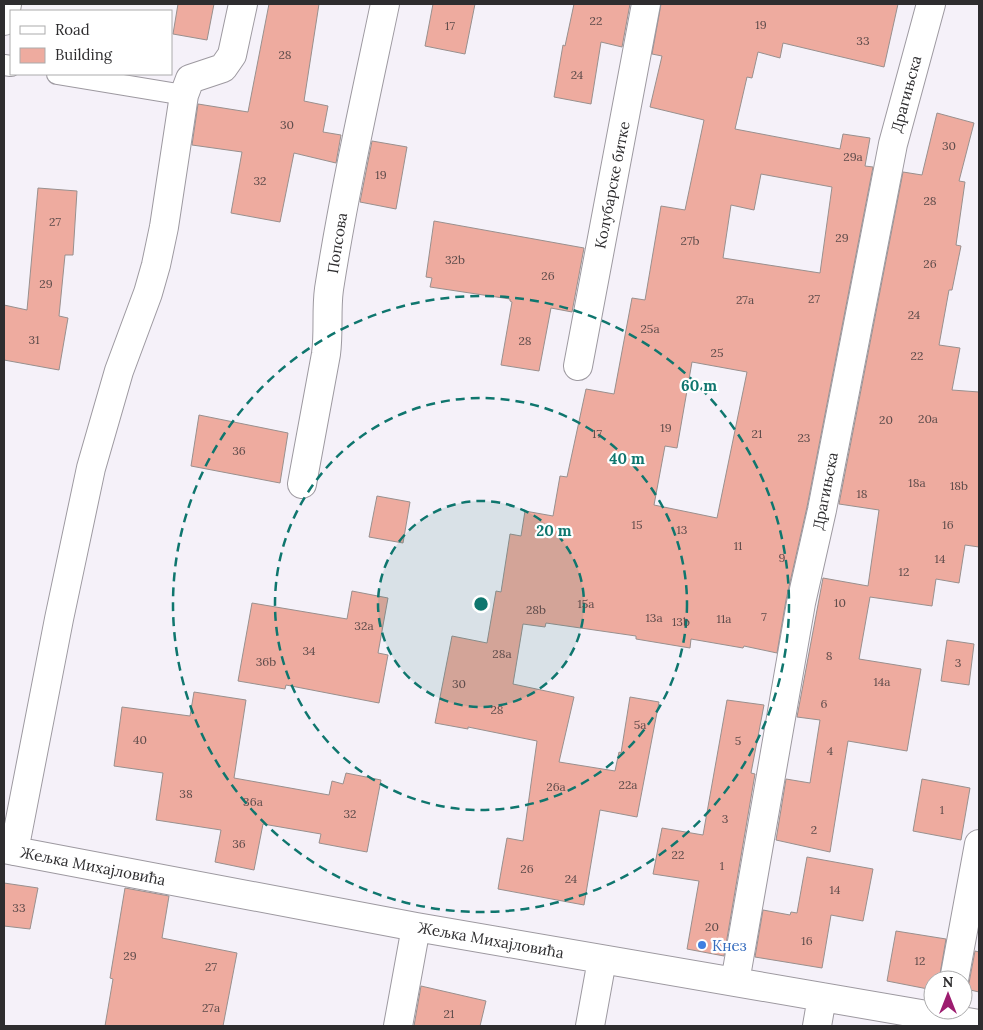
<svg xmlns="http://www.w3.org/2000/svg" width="983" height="1030" viewBox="0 0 983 1030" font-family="Lora,serif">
  <rect width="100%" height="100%" fill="#f5f1f9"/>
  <path fill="#eeab9f" stroke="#99908e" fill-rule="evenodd" d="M178,4h36l-7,36 -34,-6z
    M269,4h50l-15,97 24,5 -5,26 18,3 -5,28 -42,-10 -14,69 -49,-9 11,-61 -50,-7 6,-41 50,8z
    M433,4h42l-10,50 -40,-8z
    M574,4h56l-8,43 -21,-5 -10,62 -37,-7 9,-52 2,1z
    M661,4h237l-14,63 -101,-24 -3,15 -22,-6 -6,26 -5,-1 -12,52 105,20 3,-15 27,4 -5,28 8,1 -66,340 -21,93 -9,53 -33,-7 -1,2 -52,-9 -1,9 -54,-9v-3l-90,-13 -1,4 -22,-3 -10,60 61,13 -15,65 56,9 4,-19 2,1 9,-56 29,5 -22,115 -37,-7 -16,95 -86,-16 9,-51 16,3 14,-100 -69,-14v2l-33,-6 17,-87 35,7 9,-52 5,1 9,-58 11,2 4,-25 28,5 7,-40 7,1 19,-88 28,5 18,-96 13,2 16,-94 24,4 19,-90 -54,-13 12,-51 -10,-2zM761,174l71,13 -12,86 -97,-15 8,-53 23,5zM692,362l55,10 -30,146 -63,-13 11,-59 12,2z
    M937,113l37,10 -15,58 6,1 -9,63 5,1 -9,44h-3l-10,55 21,3 -8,42 27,2v155l-14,-2 -6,38 -23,-4 -4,27 -62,-9 -11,62 62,10 -14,82 -59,-10 -18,111 -54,-12 10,-61 24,4 10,-63 -23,-3 26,-139 45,8 11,-76 -40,-6 64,-332 19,3z
    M372,141l35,6 -11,62 -36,-7z
    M38,188l39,3 -4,64h-8l-6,61 9,2 -9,52 -55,-10v-55l23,5z
    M434,221l150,27 -12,64 -21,-4 -12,63 -38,-6 11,-63 -2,-1v-2l-80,-12 2,-9 -6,-1z
    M199,415l89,18 -8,50 -89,-17z
    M377,496l33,6 -7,41 -34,-6z
    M352,591l36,7 -10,55 10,2 -9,48 -93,-18 -1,4 -47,-8 14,-78 95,16z
    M947,640l27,4 -5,41 -28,-4z
    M194,692l52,8 -12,78 95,17 3,-14 11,3 3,-11 35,7 -14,72 -48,-9 2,-9 -58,-10 -9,46 -39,-8 6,-32 -65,-10 7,-47 -49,-7 8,-59 68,9z
    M727,700l37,5 -13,68 4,1 -31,182 -37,-7 12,-68 -46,-7 9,-46 41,7z
    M922,779l48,9 -9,52 -48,-9z
    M807,857l66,12 -10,52 -32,-6 -9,53 -67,-11 8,-47 27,5 1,-3 6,1z
    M4,883l34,5 -8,41 -26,-3z
    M125,888l44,8 -7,42 75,15 -14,73h-118l8,-47 -3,-1z
    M896,931l50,8 -7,41h-6v10l-46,-9z
    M975,951l4,1v40l-13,-3 3,-6z
    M421,986l65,15 -6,25h-66z"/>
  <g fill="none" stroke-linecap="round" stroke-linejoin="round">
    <g stroke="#9d99a0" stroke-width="22">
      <path id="lane" d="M4,65l7,1
        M57,74l127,21"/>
    </g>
    <g stroke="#9d99a0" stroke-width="30">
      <path id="street" d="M4,21l3,-17
        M578,366l68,-362
        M302,484l24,-130c3,-22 0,-43 3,-65 15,-96 36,-190 56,-285
        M4,849l412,78 563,97
        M14,851l45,-232 32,-151 28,-97 29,-78 8,-28 8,-38 20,-132 6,-16 33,-11 9,-13 11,-51
        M954,980l25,-136
        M735,982l66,-379 21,-93 71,-366 38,-140
        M398,1026l18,-99
        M590,1026l12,-66
        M817,1026l5,-29"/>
    </g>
    <use href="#lane" stroke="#fff" stroke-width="20"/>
    <use href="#street" stroke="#fff" stroke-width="28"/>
  </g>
  <circle cx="481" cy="604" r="103" fill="#0f766e" fill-opacity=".12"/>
  <g fill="none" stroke="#0f766e" stroke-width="2.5" stroke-dasharray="9 6">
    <circle cx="481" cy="604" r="103"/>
    <circle cx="481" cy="604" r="206"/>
    <circle cx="481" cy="604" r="308"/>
  </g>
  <circle fill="#3f7fe0" stroke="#fff" stroke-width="2" cx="702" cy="945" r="5"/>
  <g text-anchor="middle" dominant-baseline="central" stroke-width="4.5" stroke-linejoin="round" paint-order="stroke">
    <g font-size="12" fill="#5e4c4b">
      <text x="596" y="20">22</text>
      <text x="761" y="24">19</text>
      <text x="450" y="25">17</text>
      <text x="863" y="40">33</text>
      <text x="285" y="54">28</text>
      <text x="577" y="74">24</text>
      <text x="287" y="124">30</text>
      <text x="949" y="145">30</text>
      <text x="853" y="156">29a</text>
      <text x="381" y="174">19</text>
      <text x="260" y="180">32</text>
      <text x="930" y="200">28</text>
      <text x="55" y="221">27</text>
      <text x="842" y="237">29</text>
      <text x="690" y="240">27b</text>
      <text x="455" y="259">32b</text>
      <text x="930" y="263">26</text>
      <text x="548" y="275">26</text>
      <text x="46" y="283">29</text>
      <text x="814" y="298">27</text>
      <text x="745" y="299">27a</text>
      <text x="914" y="314">24</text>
      <text x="650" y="328">25a</text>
      <text x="34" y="339">31</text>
      <text x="525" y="340">28</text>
      <text x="717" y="352">25</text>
      <text x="917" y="355">22</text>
      <text x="928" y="418">20a</text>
      <text x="886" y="419">20</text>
      <text x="666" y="427">19</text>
      <text x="597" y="433">17</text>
      <text x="757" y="433">21</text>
      <text x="804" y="437">23</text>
      <text x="239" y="450">36</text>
      <text x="917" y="482">18a</text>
      <text x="959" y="485">18b</text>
      <text x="862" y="493">18</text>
      <text x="637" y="524">15</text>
      <text x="948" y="524">16</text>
      <text x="682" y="529">13</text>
      <text x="738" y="545">11</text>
      <text x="782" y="557">9</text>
      <text x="940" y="558">14</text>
      <text x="904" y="571">12</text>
      <text x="840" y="602">10</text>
      <text x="586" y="603">15a</text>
      <text x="536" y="609">28b</text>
      <text x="764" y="616">7</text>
      <text x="654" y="617">13a</text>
      <text x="724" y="618">11a</text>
      <text x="681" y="621">13b</text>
      <text x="364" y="625">32a</text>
      <text x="309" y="650">34</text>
      <text x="502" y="653">28a</text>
      <text x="829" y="655">8</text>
      <text x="266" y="661">36b</text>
      <text x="958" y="662">3</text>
      <text x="882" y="681">14a</text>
      <text x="459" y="683">30</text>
      <text x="824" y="703">6</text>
      <text x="497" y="709">28</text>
      <text x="640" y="724">5a</text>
      <text x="140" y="739">40</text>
      <text x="738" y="740">5</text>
      <text x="830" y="750">4</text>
      <text x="628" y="784">22a</text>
      <text x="556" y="786">26a</text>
      <text x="186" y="793">38</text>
      <text x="253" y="801">36a</text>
      <text x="942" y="809">1</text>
      <text x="350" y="813">32</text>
      <text x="725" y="818">3</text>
      <text x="814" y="829">2</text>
      <text x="239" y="843">36</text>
      <text x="678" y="854">22</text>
      <text x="722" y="865">1</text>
      <text x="527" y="868">26</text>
      <text x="571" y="878">24</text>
      <text x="835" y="889">14</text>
      <text x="19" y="907">33</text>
      <text x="712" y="926">20</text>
      <text x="807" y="940">16</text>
      <text x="130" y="955">29</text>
      <text x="920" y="960">12</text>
      <text x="211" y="966">27</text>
      <text x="211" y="1007">27a</text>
      <text x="449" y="1013">21</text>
    </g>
    <g font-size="15" fill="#2e2d2f" stroke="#fff">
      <text transform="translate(906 94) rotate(-75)">Драгињска</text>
      <text transform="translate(612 185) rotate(-79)">Колубарске битке</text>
      <text transform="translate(337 243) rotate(-81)">Попсова</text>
      <text transform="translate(825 491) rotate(-79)">Драгињска</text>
      <text transform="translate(93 866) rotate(11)">Жељка Михајловића</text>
      <text transform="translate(491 940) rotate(10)">Жељка Михајловића</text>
    </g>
    <g font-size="15" fill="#366cbe" stroke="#fff" text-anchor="start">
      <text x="712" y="945">Кнез</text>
    </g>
  </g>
  <circle cx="481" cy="604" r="8" fill="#0f766e" stroke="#fff" stroke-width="2.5"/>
  <g font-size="15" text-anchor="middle" font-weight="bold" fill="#0f766e" stroke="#fff" stroke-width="4.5" stroke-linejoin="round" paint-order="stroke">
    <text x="699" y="391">60 m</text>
    <text x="627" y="464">40 m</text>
    <text x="554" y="536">20 m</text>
  </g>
  <rect width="983" height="1030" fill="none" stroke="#2e2d2f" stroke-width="10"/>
  <rect x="10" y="10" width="162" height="65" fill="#ffffff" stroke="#ababac"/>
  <rect x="20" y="26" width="25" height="8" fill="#ffffff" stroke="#ababac"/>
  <text x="55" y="35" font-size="15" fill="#2e2d2f">Road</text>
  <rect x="20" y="48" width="25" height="15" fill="#eeab9f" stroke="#ababac"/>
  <text x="55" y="60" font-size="15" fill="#2e2d2f">Building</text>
  <g transform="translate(948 995)"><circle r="24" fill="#ffffff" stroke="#ababac"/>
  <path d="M0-4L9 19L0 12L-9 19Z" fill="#9d1c6f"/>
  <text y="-8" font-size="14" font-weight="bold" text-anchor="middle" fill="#2e2d2f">N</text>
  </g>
</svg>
